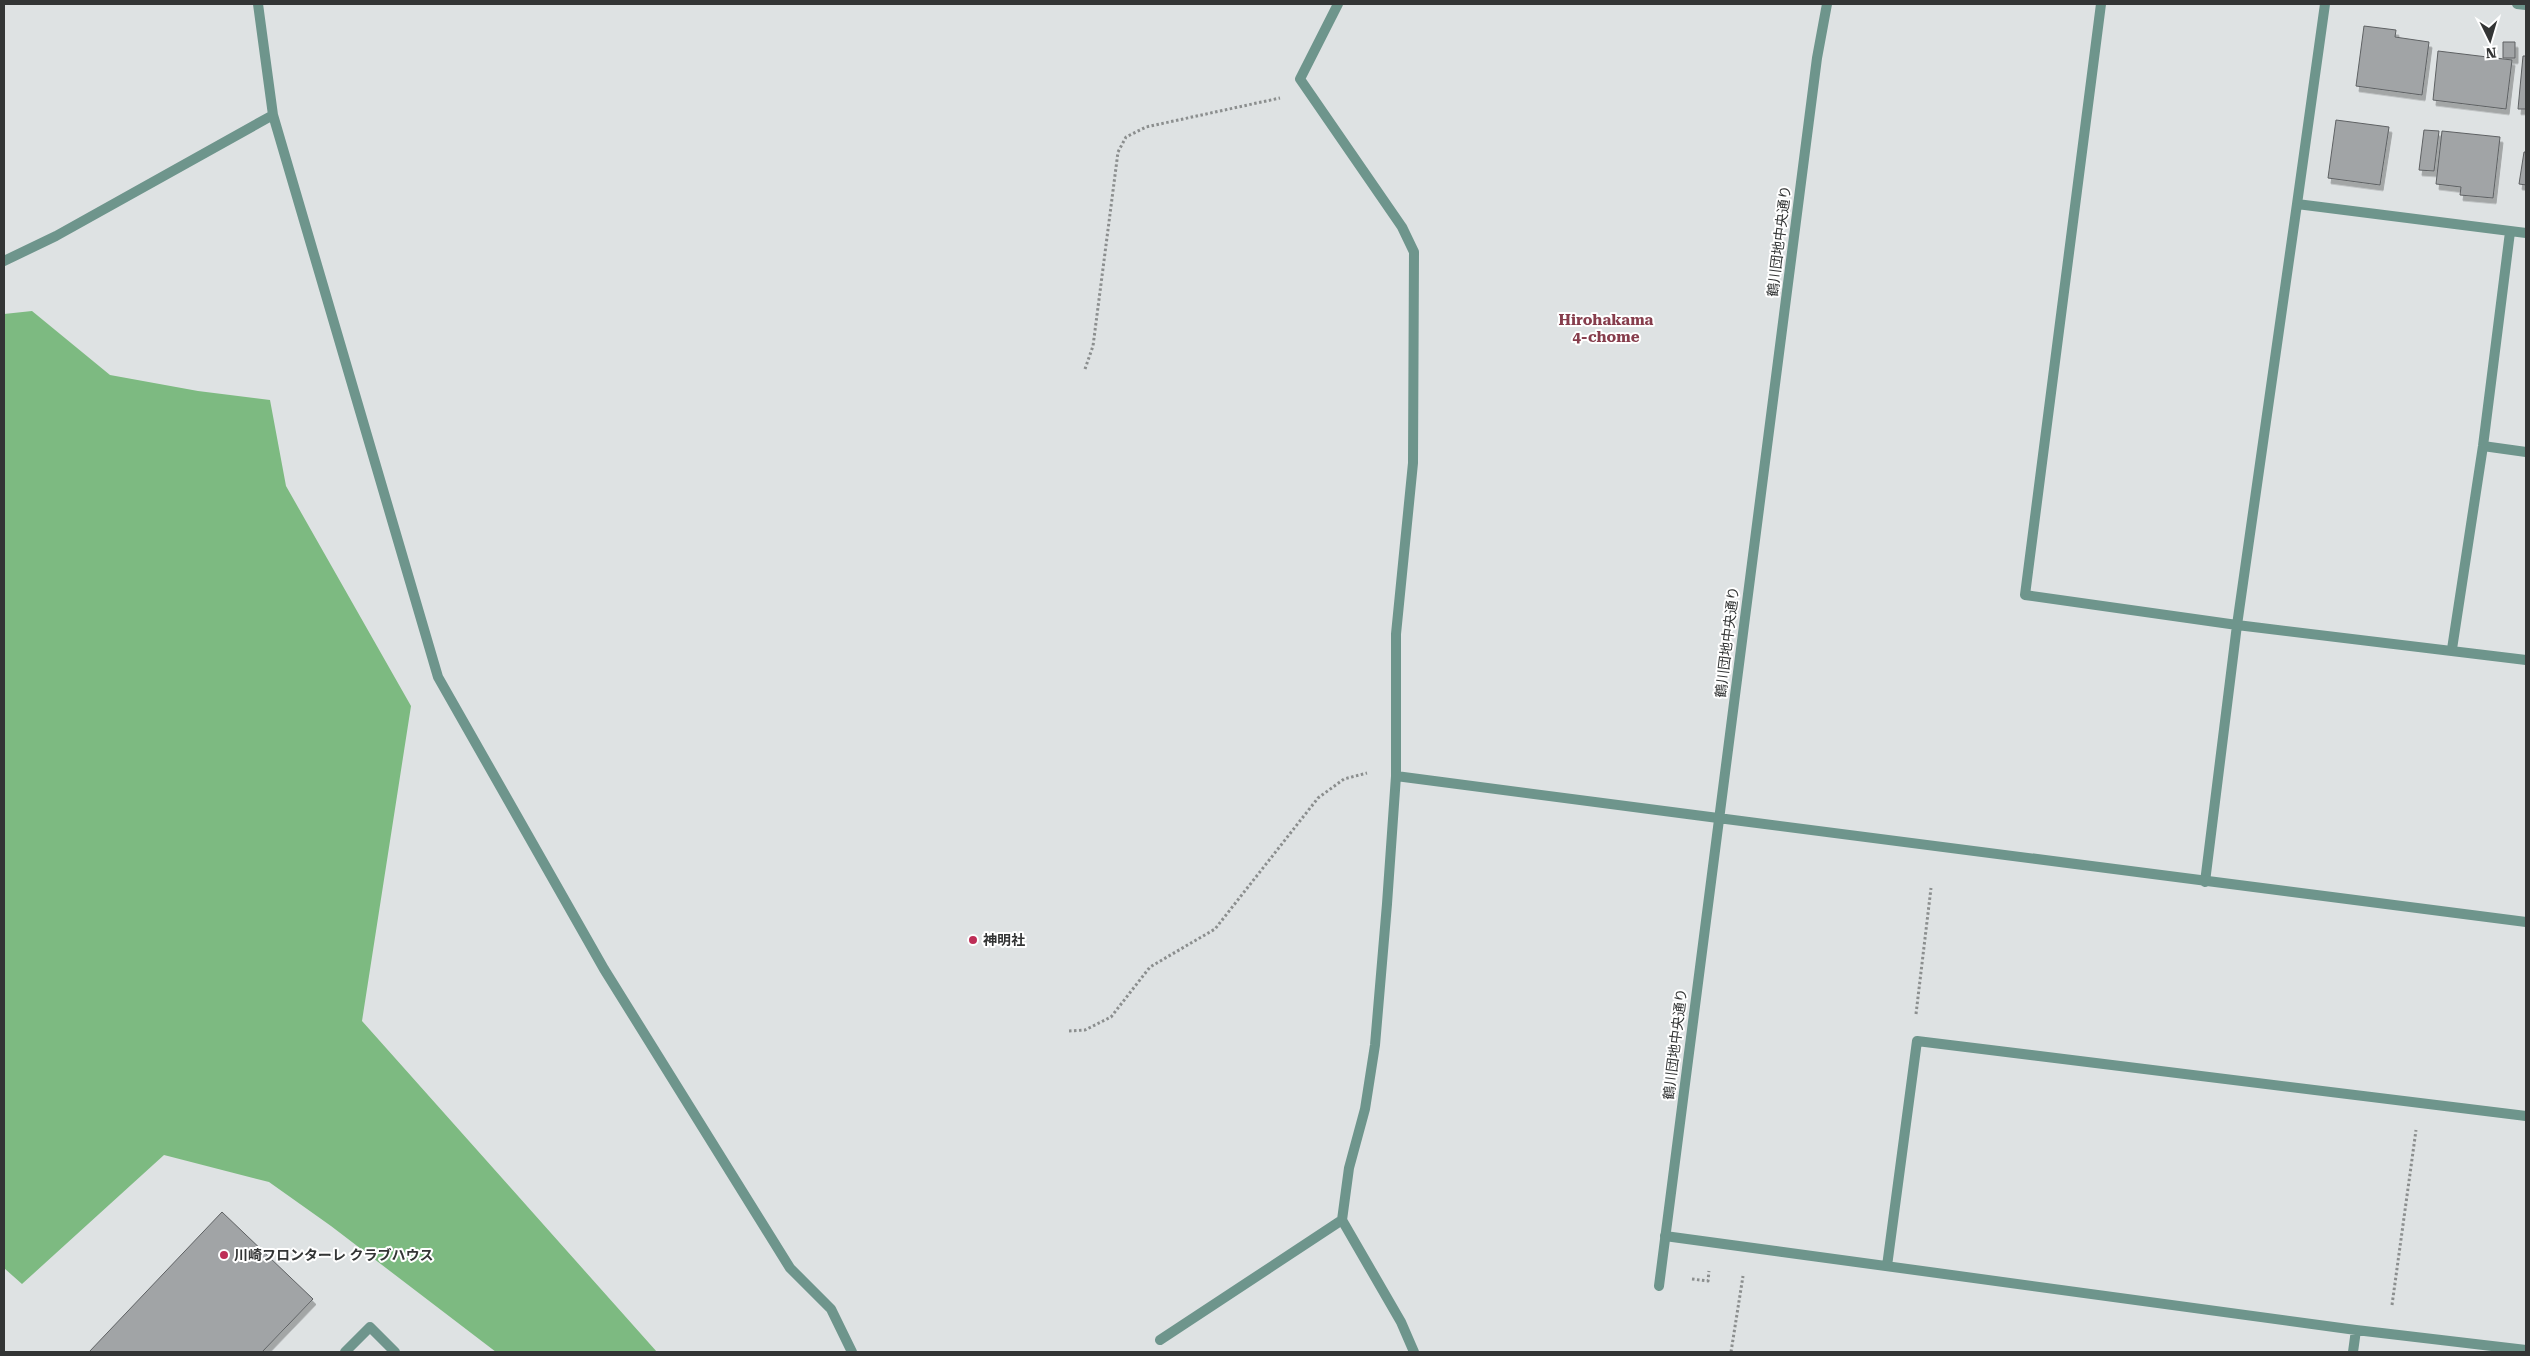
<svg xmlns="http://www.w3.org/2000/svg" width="2530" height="1356" viewBox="0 0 2530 1356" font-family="'Roboto Serif','Noto Sans JP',serif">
  <defs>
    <filter id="shadow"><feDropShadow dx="3" dy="5.5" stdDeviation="0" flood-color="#0004"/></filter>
  </defs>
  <rect width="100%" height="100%" fill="#dee2e3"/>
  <path fill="#7dba81" d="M32,311l78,64 88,16 72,9 16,86 125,220 -49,315 295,331h-161l-165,-126 -62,-44 -105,-27 -142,129 -18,-16v-954z"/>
  <path fill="#a1a4a6" stroke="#5e6163" filter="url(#shadow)" d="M2364,26l32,4 -1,7 34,5 -7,53 -66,-9z
    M2503,42h12v16h-12z
    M2438,51l74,9 -6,49 -73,-9z
    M2523,56h3v53h-8z
    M2336,120l53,7 -9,58 -52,-7z
    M2424,130l15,1 -5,40 -15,-1z
    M2442,131l58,6 -7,61 -33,-3 1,-8 -25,-3z
    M2524,152h2v33l-7,-1z
    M222,1212l91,87 -51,53h-173z"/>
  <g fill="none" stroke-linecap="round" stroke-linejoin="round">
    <path stroke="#8b8e8e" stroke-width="3" stroke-dasharray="2.5 2.5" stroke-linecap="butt" d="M1085,369l8,-23 25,-194 8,-15 20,-10 134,-29
      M1916,1014l15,-126
      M1069,1031l16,-1 26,-13 39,-50 65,-38 103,-131 26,-19 23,-6
      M1692,1279l16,2 1,-10
      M2392,1305l24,-175
      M1731,1352l12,-76"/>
    <path stroke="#6e958c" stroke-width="10" d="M345,1352l25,-25 25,25"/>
    <path stroke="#6e958c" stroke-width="10" d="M258,4l15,111 165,562 166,292 186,299 41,41 21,43
      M2101,4l-76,591 212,30 60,-421
      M2325,4l-28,200 229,29
      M2517,4l9,1
      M4,261l52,-25 217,-121
      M2483,446l43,6
      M2452,649l31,-203 27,-214
      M1396,776l322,42
      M2205,882l32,-257 289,35
      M1342,1220l59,102 13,30
      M1665,1236l691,94 170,20
      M1887,1266l30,-225 609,75
      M1160,1340l182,-120 7,-52 16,-59 10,-64 12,-141 9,-128v-142l17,-171 1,-211 -12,-25 -102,-148 38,-75
      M2353,1352l3,-22"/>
    <path stroke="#6e958c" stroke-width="10" d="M1718,818l808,104
      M1659,1286l158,-1228 10,-54"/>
  </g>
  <g fill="#be2e57" stroke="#fff" stroke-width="2">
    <circle cx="973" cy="940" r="5"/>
    <circle cx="224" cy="1255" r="5"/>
  </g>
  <g text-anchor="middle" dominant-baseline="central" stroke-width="4" stroke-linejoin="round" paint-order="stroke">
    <g font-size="14" fill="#333535" stroke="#fff">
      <text transform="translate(1779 241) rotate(-83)">鶴川団地中央通り</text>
      <text transform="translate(1727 642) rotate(-83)">鶴川団地中央通り</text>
      <text transform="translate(1675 1044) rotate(-83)">鶴川団地中央通り</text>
    </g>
    <g font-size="14" font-weight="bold" fill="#333535" stroke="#fff" text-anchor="start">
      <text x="983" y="940">神明社</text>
      <text x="234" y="1255">川崎フロンターレ クラブハウス</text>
    </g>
    <g font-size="15" font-weight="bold" fill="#863d4c" stroke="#fff">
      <text x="1606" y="320">Hirohakama<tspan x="1606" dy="17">4-chome</tspan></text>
    </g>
  </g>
  <rect width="2530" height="1356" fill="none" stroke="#333535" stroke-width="10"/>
  <g transform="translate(2490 40) rotate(175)" stroke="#ffffff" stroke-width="4" paint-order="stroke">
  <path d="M0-4L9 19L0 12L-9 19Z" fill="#333535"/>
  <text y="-8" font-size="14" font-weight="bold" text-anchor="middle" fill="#333535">N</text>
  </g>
</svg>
